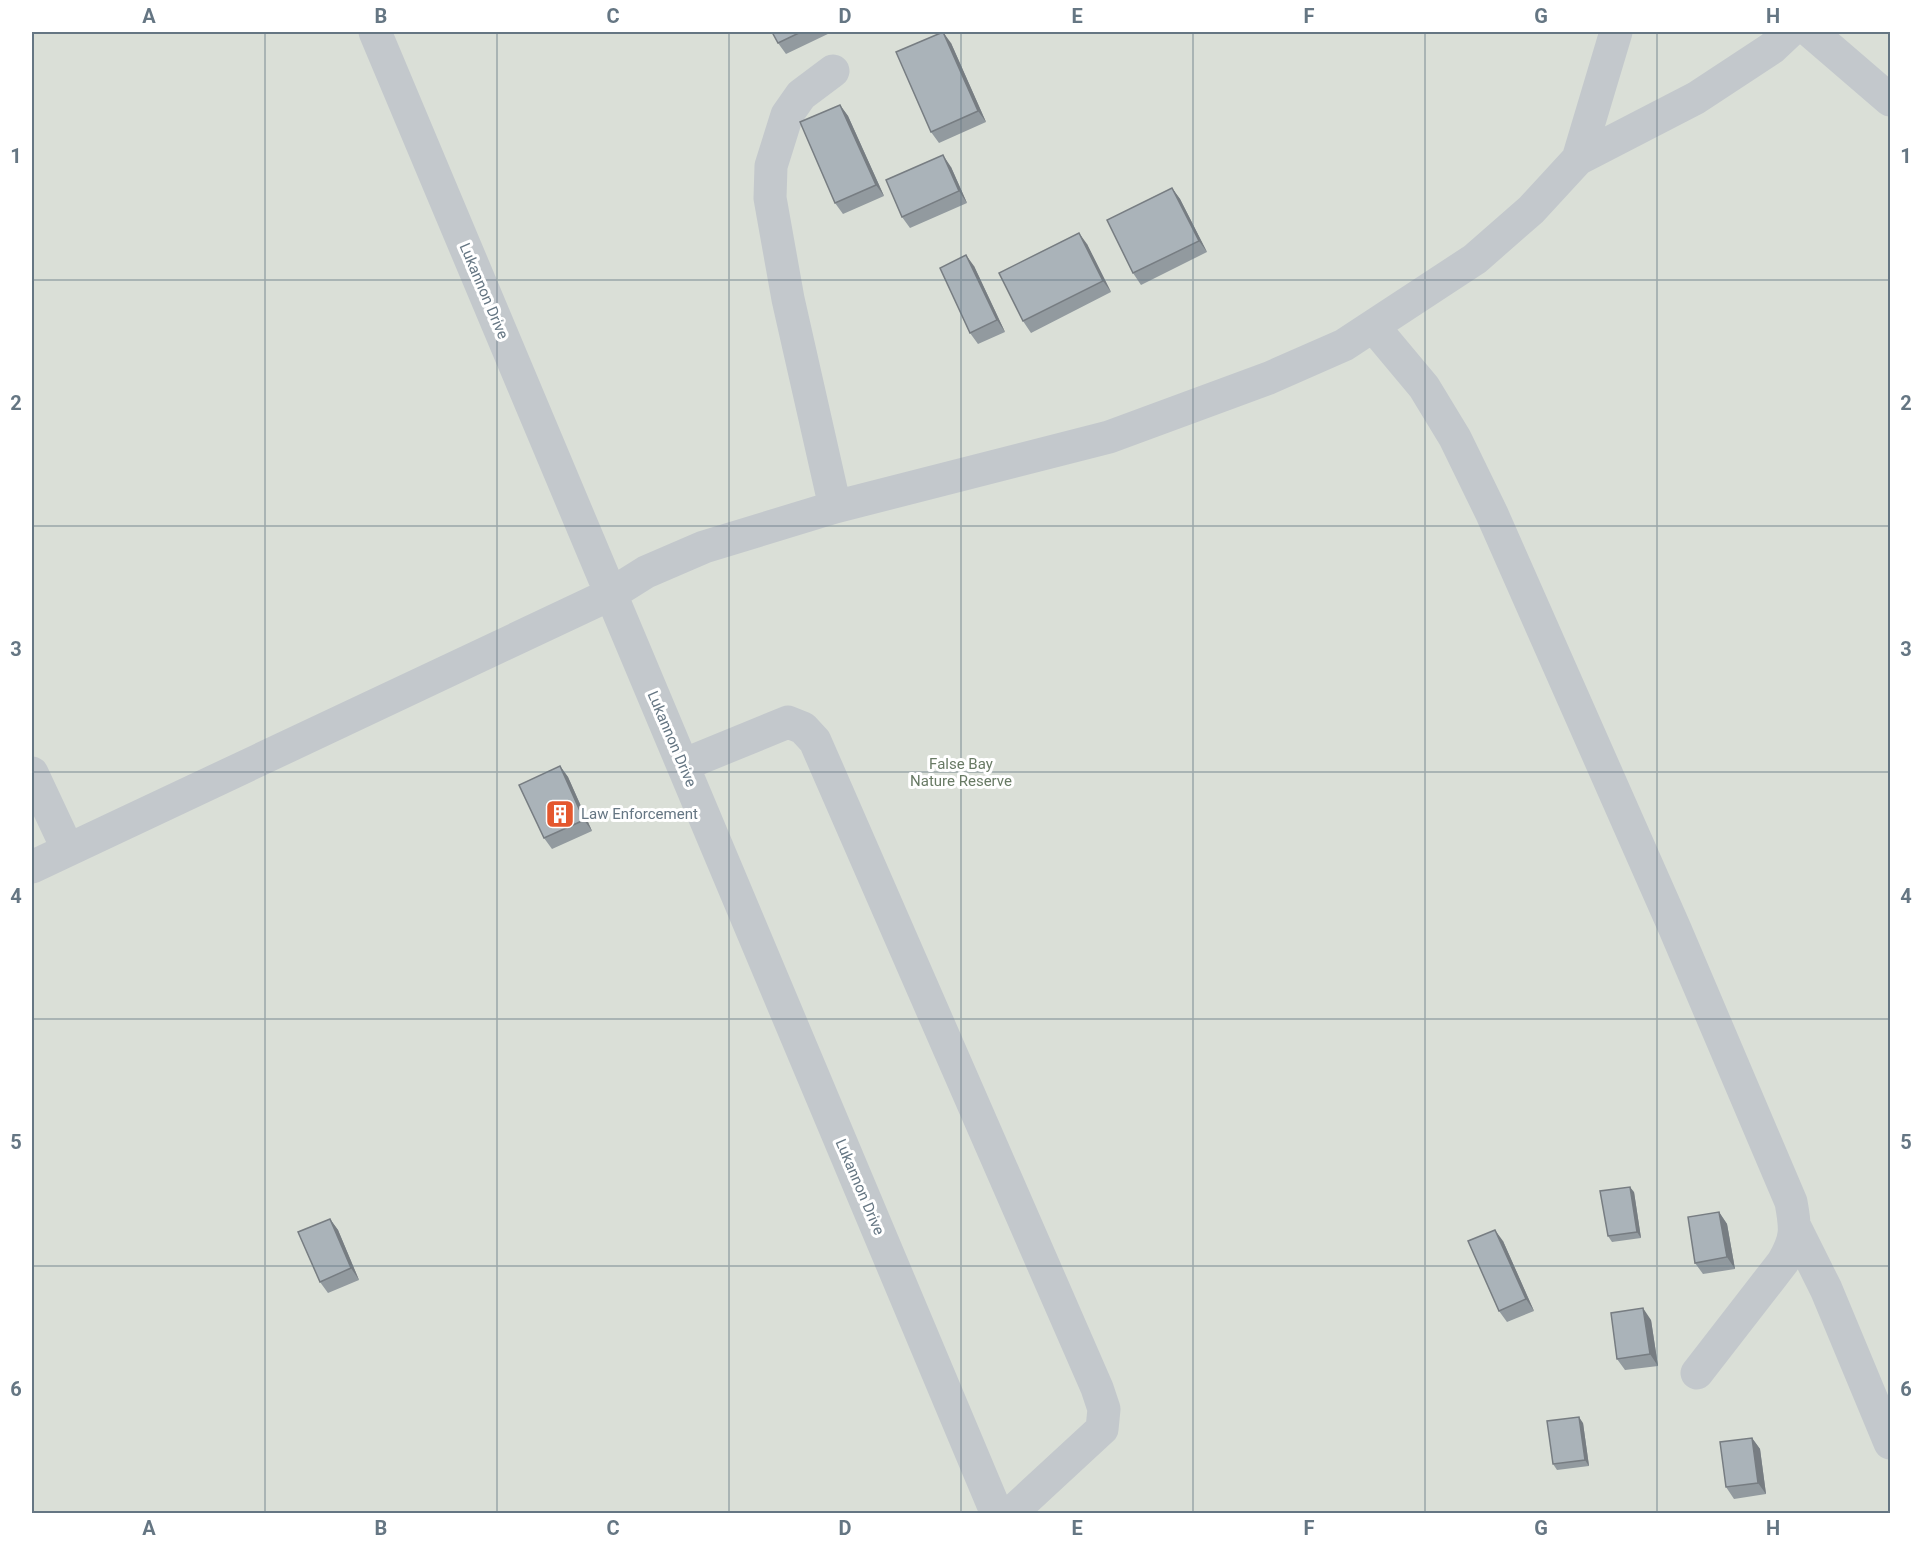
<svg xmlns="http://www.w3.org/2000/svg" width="1922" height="1545" viewBox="0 0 1922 1545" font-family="Roboto,sans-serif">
  <rect width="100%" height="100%" fill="#fafaf8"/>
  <path fill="#dadfd7" d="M32,32h1858v1481h-1858z"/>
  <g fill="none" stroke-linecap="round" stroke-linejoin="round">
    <path stroke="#c3c8cc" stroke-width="33" d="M375,32l622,1482
      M1811,32l79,68
      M833,71l-32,24 -14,20 -16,51 -1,32 18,101 47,208
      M1578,159l118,-61 76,-50 17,-16
      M1373,326l51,61 31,51 37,76 183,415 116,273c5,27 6,36 -8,60l-86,111
      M683,765l105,-43 15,6 12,13 282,647 7,21 -2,20 -92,85
      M32,773l36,77
      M32,867l579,-273 35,-22 58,-25 131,-40 274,-70 160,-59 75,-33 131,-86 56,-49 47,-51 38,-127
      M1796,1229l30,60 64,154"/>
  </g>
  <path fill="#929a9f" d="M772,32h60l-46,22 -8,-11z
    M951,43l35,79 -47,21 -8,-11z
    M840,105l8,11 36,80 -41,18 -8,-11z
    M951,167l16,36 -57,25 -8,-11z
    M1172,188l8,11 27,53 -66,33 -8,-12z
    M1087,244l24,48 -80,41 -8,-12z
    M974,266l31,66 -27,12 -8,-11z
    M560,766l8,11 24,54 -40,18 -8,-11z
    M1634,1192l7,46 -29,4 -4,-6z
    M1719,1212l8,12 8,45 -32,5 -8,-11z
    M330,1219l8,11 21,50 -31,13 -8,-11z
    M1503,1241l31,70 -27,11 -8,-11z
    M1651,1320l7,46 -33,4 -8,-11z
    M1583,1423l6,43 -32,4 -4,-6z
    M1752,1438l8,11 6,45 -32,5 -8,-12z"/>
  <path fill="#777d82" d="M943,32l8,11 35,79 -8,-11z
    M840,105l8,11 36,80 -8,-11z
    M943,155l8,12 16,36 -8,-12z
    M1172,188l8,11 27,53 -8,-11z
    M1079,233l8,11 24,48 -8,-11z
    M966,255l8,11 31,66 -8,-12z
    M560,766l8,11 24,54 -8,-11z
    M1630,1187l4,5 7,46 -4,-6z
    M1719,1212l8,12 8,45 -8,-12z
    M330,1219l8,11 21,50 -8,-12z
    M1495,1230l8,11 31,70 -8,-12z
    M1643,1308l8,12 7,46 -8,-12z
    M1579,1417l4,6 6,43 -4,-6z
    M1752,1438l8,11 6,45 -8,-11z"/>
  <path fill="#aab3b9" stroke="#777d82" stroke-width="1.5" d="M772,32h29l-23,11z
    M943,32l35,79 -47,21 -35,-80z
    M840,105l36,80 -41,18 -35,-81z
    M943,155l16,36 -57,26 -16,-37z
    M1172,188l27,53 -66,32 -26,-53z
    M1079,233l24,48 -80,40 -24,-48z
    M966,255l31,65 -27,13 -30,-65z
    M560,766l24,54 -40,18 -25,-53z
    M1630,1187l7,45 -29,4 -8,-45z
    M1719,1212l8,45 -32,6 -7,-46z
    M330,1219l21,49 -31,14 -22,-50z
    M1495,1230l31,69 -27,12 -31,-70z
    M1643,1308l7,46 -33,5 -6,-46z
    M1579,1417l6,43 -32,4 -6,-43z
    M1752,1438l6,45 -32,4 -6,-45z"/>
  <path fill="none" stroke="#657683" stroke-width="1.5" stroke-opacity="0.55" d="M265,32v1482M497,32v1482M729,32v1482M961,32v1482M1193,32v1482M1425,32v1482M1657,32v1482M32,280h1858M32,526h1858M32,772h1858M32,1019h1858M32,1266h1858"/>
  <defs>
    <g id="building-square" transform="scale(1.5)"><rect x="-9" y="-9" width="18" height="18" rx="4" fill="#e4572e" stroke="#fff"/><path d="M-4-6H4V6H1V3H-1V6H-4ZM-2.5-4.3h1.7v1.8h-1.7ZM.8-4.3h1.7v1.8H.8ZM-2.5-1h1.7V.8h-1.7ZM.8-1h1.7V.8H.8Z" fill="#fff"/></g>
  </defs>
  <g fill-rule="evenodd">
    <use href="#building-square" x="560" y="814"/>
  </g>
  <g text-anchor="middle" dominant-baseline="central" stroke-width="6" stroke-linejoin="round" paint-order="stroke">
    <g font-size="15" fill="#657683" stroke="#fff">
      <text transform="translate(484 291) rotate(67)">Lukannon Drive</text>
      <text transform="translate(672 739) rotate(67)">Lukannon Drive</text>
      <text transform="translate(860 1187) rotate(67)">Lukannon Drive</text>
    </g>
    <g font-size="15" fill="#687a64" stroke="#fff">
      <text x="961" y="764">False Bay<tspan x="961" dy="17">Nature Reserve</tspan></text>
    </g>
    <g font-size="15" fill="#657683" stroke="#fff" text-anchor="start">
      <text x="581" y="814">Law Enforcement</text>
    </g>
  </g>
  <rect width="1922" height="1545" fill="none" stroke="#ffffff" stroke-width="66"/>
  <rect x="33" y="33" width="1856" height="1479" fill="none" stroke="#657683" stroke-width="2"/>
  <g font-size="20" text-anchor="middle" font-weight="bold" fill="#657683">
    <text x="149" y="23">A</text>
    <text x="381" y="23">B</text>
    <text x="613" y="23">C</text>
    <text x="845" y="23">D</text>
    <text x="1077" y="23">E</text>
    <text x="1309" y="23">F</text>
    <text x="1541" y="23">G</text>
    <text x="1773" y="23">H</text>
    <text x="16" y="163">1</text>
    <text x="1906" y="163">1</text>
    <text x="16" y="410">2</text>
    <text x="1906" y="410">2</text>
    <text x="16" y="656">3</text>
    <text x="1906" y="656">3</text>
    <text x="16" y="903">4</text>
    <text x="1906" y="903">4</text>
    <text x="16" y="1149">5</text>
    <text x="1906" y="1149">5</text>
    <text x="16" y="1396">6</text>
    <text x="1906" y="1396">6</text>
    <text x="149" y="1535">A</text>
    <text x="381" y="1535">B</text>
    <text x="613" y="1535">C</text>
    <text x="845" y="1535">D</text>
    <text x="1077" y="1535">E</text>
    <text x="1309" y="1535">F</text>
    <text x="1541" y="1535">G</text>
    <text x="1773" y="1535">H</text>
  </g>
</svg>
